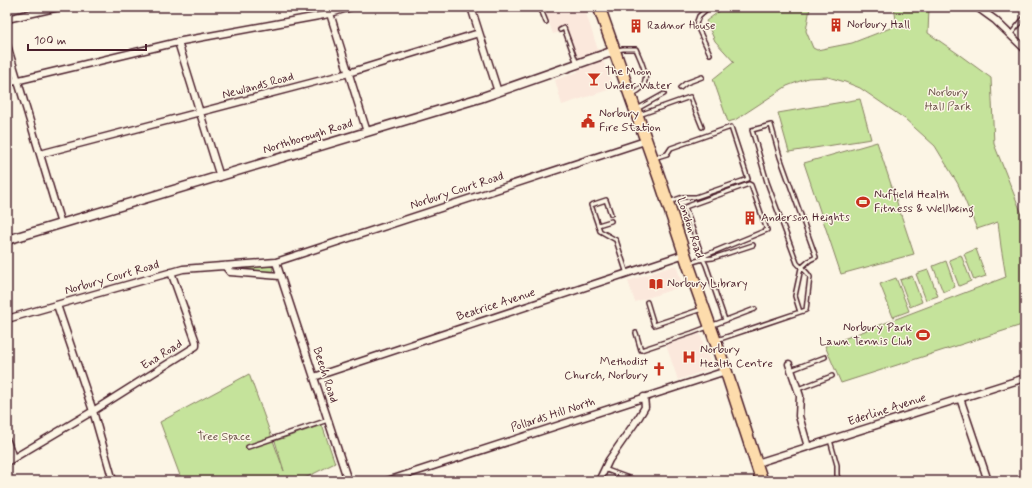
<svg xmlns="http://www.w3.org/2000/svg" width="1032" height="488" viewBox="0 0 1032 488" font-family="Mynerve,sans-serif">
  <rect width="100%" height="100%" fill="#fcf5e5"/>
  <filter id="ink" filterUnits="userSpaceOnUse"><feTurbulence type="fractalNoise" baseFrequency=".025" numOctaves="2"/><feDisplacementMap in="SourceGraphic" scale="8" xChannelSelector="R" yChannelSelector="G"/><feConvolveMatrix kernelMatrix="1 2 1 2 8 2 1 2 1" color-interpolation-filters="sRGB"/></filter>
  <g filter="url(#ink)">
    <path fill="#fbe8dc" d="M544,7h40l13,40 10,22 7,19 -52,17 -7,-25 23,-8 -15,-41 -10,3z
      M676,265l7,21 -48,16 -7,-21z
      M700,334l12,34 -34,12 -12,-35z"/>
    <path fill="#c5e39b" stroke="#888163" d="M725,7h87l-2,1 -4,23 7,17 4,2 35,-7 41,-16 3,-7 -2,-13h37l-2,2 -1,24 29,20 34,25 3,66 31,78v102l-184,59 -16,-37 181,-69 -5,-30 -3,-25 -21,7 -19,-45 -23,-38 -30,-27 -45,-31 -15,-6 -17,-5 -20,1 -21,8 -52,34 -7,2 -15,-43 21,-17 -19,-21 -9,-20z
      M860,99l11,40 -82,13 -11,-39z
      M877,142l37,112 -73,20 -37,-111z
      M976,249l10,27 -12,4 -10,-26z
      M961,255l10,26 -12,5 -10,-26z
      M946,261l9,26 -12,5 -10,-26z
      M270,266h2l1,4 -2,2 -36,-3z
      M928,270l10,26 -12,4 -10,-26z
      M912,276l10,26 -12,5 -10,-27z
      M896,278l13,33 -16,6 -13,-33z
      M249,374l35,97 -9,-30 47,-16 13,38 -36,18h-117l-22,-59z"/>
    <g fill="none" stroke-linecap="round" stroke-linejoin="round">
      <g stroke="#4a1f2b" stroke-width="6">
        <path id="service" d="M540,7l6,15
          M709,7l-10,9 -3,8 14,30
          M560,30l4,-2 13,36
          M1010,35l15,-18
          M617,50l6,-1h13c7,17 19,36 -4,45
          M680,88l6,-5 16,-6
          M637,109l27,-15
          M639,115l51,-18 12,30
          M654,158l13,-4 4,-6 60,-21 17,52 -52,18h-13l-14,5
          M611,214l-5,-14 -15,5 9,26 16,9 11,34
          M598,225l13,-4
          M703,259l10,-1 40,-13
          M689,263l14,-4 3,-4 61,-25 -16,-45 -2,-1 -64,23 18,52 3,6 19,55
          M647,302l7,23 48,-16
          M636,333l5,17 51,-17 63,-24
          M717,340l89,-30 4,-33c-3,-6 -9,-9 -13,-14l-30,-81 -15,-52 19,-5 9,32 36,100 -6,3 -9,8 -6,28 5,16
          M791,370l34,-13
          M798,389l34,-13
          M830,440l7,25v10l2,6
          M248,447l80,-27
          M604,469l30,11h29"/>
      </g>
      <g stroke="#4a1f2b" stroke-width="9">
        <path id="minor" d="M328,7l39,125
          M471,7l27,85
          M977,7l18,13 30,29
          M7,19l52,-12
          M178,42l42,135
          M7,45l54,179
          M7,83l175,-42 142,-26 27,-8
          M40,154l305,-80 134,-41
          M276,262l72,219
          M225,266l5,6 50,4
          M57,305l36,106 20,70
          M7,319l176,-50 93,-7 369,-121
          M789,364l11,32 -1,20 9,31
          M314,377l371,-123
          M960,398l28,83
          M7,441l6,17
          M7,462l86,-51 103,-65v-4l-25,-70
          M757,463l268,-85
          M387,481l339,-110
          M599,481l10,-21 30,-43 6,-10 -1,-10"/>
      </g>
      <g stroke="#4a1f2b" stroke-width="11">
        <path id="tertiary" d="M7,240l473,-142 134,-47"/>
      </g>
      <g stroke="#4a1f2b" stroke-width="14">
        <path id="trunk" d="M599,7l61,173 28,84 38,107 36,110"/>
      </g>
      <use href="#service" stroke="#fcf5e5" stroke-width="3"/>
      <use href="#minor" stroke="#fcf5e5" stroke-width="6"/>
      <use href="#tertiary" stroke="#fcf5e5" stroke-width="8"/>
      <use href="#trunk" stroke="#fddcac" stroke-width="11"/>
    </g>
  </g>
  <defs>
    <g id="building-bare" transform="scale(1.08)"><path d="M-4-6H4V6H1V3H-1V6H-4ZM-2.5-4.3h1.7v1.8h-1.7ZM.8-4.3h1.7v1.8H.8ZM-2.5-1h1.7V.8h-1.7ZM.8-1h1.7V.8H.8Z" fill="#c8321e" stroke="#fcf5e5" stroke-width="2.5" paint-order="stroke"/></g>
    <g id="bar-bare" transform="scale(1.08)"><path d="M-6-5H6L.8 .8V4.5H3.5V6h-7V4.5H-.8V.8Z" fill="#c8321e" stroke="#fcf5e5" stroke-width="2.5" paint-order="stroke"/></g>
    <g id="civic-bare" transform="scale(1.08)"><path d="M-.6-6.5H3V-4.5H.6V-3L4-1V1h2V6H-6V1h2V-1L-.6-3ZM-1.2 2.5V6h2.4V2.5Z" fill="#c8321e" stroke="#fcf5e5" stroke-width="2.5" paint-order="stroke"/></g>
    <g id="stadium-bare" transform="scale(1.08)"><path d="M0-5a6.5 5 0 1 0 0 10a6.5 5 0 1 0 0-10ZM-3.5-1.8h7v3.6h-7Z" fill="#c8321e" stroke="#fcf5e5" stroke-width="2.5" paint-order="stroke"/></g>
    <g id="library-bare" transform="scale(1.08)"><path d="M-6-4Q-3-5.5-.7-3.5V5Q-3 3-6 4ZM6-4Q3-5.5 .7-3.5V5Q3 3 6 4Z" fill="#c8321e" stroke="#fcf5e5" stroke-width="2.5" paint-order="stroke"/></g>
    <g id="hospital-bare" transform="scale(1.08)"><path d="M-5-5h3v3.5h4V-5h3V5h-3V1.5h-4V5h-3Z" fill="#c8321e" stroke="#fcf5e5" stroke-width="2.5" paint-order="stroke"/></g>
    <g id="church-bare" transform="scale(1.08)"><path d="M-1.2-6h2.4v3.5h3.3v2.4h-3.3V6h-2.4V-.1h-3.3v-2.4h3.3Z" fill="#c8321e" stroke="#fcf5e5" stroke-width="2.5" paint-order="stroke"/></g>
  </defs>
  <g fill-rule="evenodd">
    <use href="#building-bare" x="836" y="25"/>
    <use href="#building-bare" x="636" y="26"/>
    <use href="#bar-bare" x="594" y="79"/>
    <use href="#civic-bare" x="588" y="121"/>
    <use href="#stadium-bare" x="863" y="202"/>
    <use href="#building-bare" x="750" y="218"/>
    <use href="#library-bare" x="656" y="284"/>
    <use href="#stadium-bare" x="923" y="335"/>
    <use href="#hospital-bare" x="689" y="357"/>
    <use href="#church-bare" x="659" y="369"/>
  </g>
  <g text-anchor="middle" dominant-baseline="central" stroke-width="3" stroke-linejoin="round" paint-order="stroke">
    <g font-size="12" fill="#4a1f2b" stroke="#fcf5e5" text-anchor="start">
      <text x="847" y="25">Norbury Hall</text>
      <text x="647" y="26">Radnor House</text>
      <text x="605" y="72">The Moon<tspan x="605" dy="14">Under Water</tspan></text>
      <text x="599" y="114">Norbury<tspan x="599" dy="14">Fire Station</tspan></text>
      <text x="874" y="195">Nuffield Health<tspan x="874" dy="14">Fitness &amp; Wellbeing</tspan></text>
      <text x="761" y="218">Anderson Heights</text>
      <text x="667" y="284">Norbury Library</text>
      <text x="912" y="328" text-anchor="end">Norbury Park<tspan x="912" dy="14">Lawn Tennis Club</tspan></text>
      <text x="700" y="350">Norbury<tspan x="700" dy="14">Health Centre</tspan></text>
      <text x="648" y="362" text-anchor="end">Methodist<tspan x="648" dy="14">Church, Norbury</tspan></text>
    </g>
    <g font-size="12" fill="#4a1f2b" stroke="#fcf5e5">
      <text transform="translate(258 86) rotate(-15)">Newlands Road</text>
      <text transform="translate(308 137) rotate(-17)">Northborough Road</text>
      <text transform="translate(457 191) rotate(-18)">Norbury Court Road</text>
      <text transform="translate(690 228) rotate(72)">London Road</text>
      <text transform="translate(112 278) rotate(-16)">Norbury Court Road</text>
      <text transform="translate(496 305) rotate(-18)">Beatrice Avenue</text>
      <text transform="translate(162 355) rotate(-32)">Ena Road</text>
      <text transform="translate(325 375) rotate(72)">Beech Road</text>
      <text transform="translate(887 410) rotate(-18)">Ederline Avenue</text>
      <text transform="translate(553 415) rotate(-18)">Pollards Hill North</text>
    </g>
    <g font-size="12" fill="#695047" stroke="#fcf5e5">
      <text x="948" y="93">Norbury<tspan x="948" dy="14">Hall Park</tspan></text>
      <text x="224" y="437">Tree Space</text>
    </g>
  </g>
  <rect width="1032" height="488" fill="none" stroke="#fcf5e5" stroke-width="24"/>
  <rect x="12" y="12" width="1008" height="464" fill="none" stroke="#4a1f2b" stroke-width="1.5" filter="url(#ink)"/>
  <path d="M28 44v6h118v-6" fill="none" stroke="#4a1f2b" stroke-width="2"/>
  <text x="34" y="44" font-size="12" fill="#4a1f2b" stroke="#fcf5e5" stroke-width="3" paint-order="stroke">100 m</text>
</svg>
